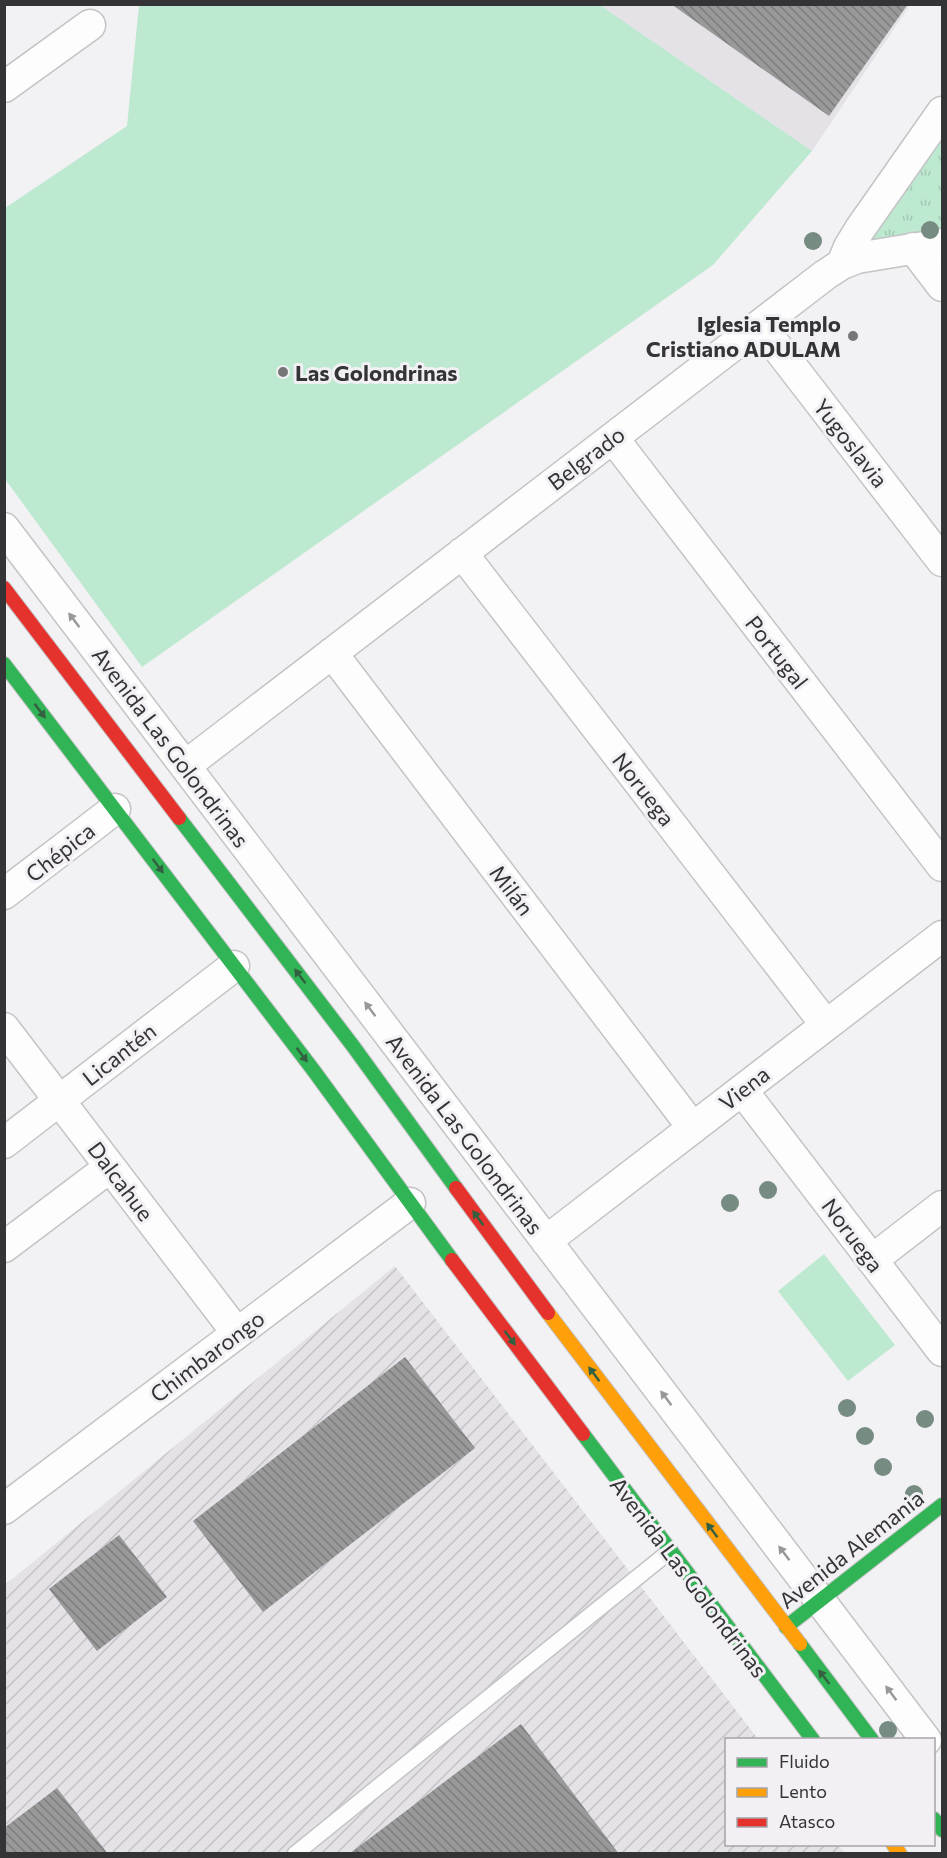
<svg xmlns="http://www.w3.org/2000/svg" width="947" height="1858" viewBox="0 0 947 1858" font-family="Commissioner,sans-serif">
  <defs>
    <pattern id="industrial-furrows" width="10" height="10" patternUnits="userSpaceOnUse" patternTransform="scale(1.5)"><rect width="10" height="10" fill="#e4e1e7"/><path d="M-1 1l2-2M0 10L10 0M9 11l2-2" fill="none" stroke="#c4c2c7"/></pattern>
    <pattern id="park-tufts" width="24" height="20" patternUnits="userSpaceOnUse" patternTransform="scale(1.5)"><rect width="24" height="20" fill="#bee9d1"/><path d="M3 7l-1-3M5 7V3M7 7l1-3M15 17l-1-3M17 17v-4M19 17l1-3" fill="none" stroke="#a4c8b4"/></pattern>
    <pattern id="building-back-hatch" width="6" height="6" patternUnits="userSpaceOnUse" patternTransform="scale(1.5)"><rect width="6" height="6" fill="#9a999a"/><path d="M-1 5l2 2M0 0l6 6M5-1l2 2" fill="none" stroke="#7e7d7e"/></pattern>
  </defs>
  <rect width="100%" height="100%" fill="#f2f1f3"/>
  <path fill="#e4e1e7" d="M600,5h310l-98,146z"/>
  <path fill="url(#industrial-furrows)" d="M395,1266l363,473 -32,1v104l112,1 7,8 -840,1v-269z"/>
  <path fill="url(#park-tufts)" d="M942,135v93l-77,16z"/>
  <path fill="#bee9d1" d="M139,5h461l212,146 -99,114 -571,402 -137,-188v-271l122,-82z
    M824,1254l71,91 -47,36 -70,-90z"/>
  <path fill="url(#building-back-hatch)" d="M671,4h237l-79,112z
    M405,1357l70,91 -212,164 -70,-91z
    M119,1535l48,62 -70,54 -48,-62z
    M521,1724l98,130h-270z
    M57,1788l51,66h-104v-26z"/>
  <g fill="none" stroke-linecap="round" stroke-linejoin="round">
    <g stroke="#c4c3c5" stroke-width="18">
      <path id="lane" d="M295,1854l375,-303"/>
    </g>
    <g stroke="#c4c3c5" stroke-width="33">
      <path id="street" d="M4,87l86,-62
        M913,248l29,38
        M842,264l7,-17 11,-18 82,-117
        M760,325l182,236
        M613,438l329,428
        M4,528l922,1212
        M462,553l364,472
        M332,653l361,475
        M185,766l640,-491 17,-11 15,-6 85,-14
        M4,894l111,-85
        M4,1028l233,305
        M742,1090l200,261
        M4,1143l230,-177
        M546,1241l396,-305
        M4,1247l106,-80
        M872,1260l70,-54
        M4,1509l406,-306"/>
    </g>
    <g stroke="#c4c3c5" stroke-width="16">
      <path id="fast" d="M4,664l310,407 138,189
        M179,818l174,228 103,142
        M583,1434l230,306
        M786,1627l156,-122
        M800,1644l72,96
        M934,1819l8,11"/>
    </g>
    <g stroke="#c4c3c5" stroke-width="16">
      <path id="slow" d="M548,1313l252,331
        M893,1844l7,10"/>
    </g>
    <g stroke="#c4c3c5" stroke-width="16">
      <path id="jam" d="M4,588l175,230
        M456,1188l92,125
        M452,1260l131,174"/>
    </g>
    <use href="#lane" stroke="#fdfdfd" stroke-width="15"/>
    <use href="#street" stroke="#fdfdfd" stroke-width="30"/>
    <use href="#fast" stroke="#30b455" stroke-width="14"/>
    <use href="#slow" stroke="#ff9f0a" stroke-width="14"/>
    <use href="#jam" stroke="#e5322d" stroke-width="14"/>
  </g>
  <g fill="#768b81">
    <circle cx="930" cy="230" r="9"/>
    <circle cx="813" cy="241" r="9"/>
    <circle cx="768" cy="1190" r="9"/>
    <circle cx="730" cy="1203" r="9"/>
    <circle cx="847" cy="1408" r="9"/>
    <circle cx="925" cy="1419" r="9"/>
    <circle cx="865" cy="1436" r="9"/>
    <circle cx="883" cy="1467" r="9"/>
    <circle cx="914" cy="1494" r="9"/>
    <circle cx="888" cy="1730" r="9"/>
  </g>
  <defs><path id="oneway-solid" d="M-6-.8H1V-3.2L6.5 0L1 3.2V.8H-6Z" transform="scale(1.5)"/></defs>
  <g fill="#989899">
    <use href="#oneway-solid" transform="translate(74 620) rotate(-127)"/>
    <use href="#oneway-solid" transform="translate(370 1009) rotate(-127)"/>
    <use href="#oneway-solid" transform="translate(666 1398) rotate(-127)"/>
    <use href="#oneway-solid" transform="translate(784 1553) rotate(-127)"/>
    <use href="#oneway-solid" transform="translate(891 1693) rotate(-127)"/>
  </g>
  <g fill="#336040">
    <use href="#oneway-solid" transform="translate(40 711) rotate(53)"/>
    <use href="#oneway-solid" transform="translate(158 866) rotate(53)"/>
    <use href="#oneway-solid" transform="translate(300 976) rotate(-127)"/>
    <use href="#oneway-solid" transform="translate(302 1055) rotate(53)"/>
    <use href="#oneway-solid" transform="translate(478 1218) rotate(-126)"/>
    <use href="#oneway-solid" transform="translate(510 1338) rotate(53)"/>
    <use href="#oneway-solid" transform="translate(594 1374) rotate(-127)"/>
    <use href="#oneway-solid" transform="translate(712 1530) rotate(-127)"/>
    <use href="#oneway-solid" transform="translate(824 1677) rotate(-128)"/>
  </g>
  <g fill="#767678" stroke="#f2f0f4" stroke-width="2">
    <circle cx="853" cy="336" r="6"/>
    <circle cx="283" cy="372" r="6"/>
  </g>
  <g text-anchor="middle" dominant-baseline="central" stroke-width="6" stroke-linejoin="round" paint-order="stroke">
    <g font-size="22" font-weight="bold" fill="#343335" stroke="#f2f0f4" text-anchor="end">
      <text x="841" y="323">Iglesia Templo<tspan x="841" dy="25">Cristiano ADULAM</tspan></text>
      <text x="295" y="372" text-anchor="start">Las Golondrinas</text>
    </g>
    <g font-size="22" fill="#343335" stroke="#f2f0f4">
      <text transform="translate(851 443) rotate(52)">Yugoslavia</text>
      <text transform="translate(586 458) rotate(-37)">Belgrado</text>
      <text transform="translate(777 652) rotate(52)">Portugal</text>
      <text transform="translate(171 747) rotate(53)">Avenida Las Golondrinas</text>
      <text transform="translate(644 789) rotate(52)">Noruega</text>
      <text transform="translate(60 852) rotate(-38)">Chépica</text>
      <text transform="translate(512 890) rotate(53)">Milán</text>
      <text transform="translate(119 1054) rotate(-38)">Licantén</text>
      <text transform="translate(744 1088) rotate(-38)">Viena</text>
      <text transform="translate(465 1134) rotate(53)">Avenida Las Golondrinas</text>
      <text transform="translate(121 1181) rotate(53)">Dalcahue</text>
      <text transform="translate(853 1235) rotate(53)">Noruega</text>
      <text transform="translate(207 1356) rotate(-37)">Chimbarongo</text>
      <text transform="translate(851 1549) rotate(-38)">Avenida Alemania</text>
      <text transform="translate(689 1577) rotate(53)">Avenida Las Golondrinas</text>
    </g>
  </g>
  <rect width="947" height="1858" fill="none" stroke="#343335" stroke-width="12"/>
  <rect x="725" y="1738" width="210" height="108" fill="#f2f0f4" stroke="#a6a4a8" stroke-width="1.5"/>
  <rect x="737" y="1758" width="30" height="9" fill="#30b455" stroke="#a6a4a8" stroke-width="1.5"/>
  <text x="779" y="1768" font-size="18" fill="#343335">Fluido</text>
  <rect x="737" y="1788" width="30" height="9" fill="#ff9f0a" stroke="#a6a4a8" stroke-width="1.5"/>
  <text x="779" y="1798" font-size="18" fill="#343335">Lento</text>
  <rect x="737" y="1818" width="30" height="9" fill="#e5322d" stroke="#a6a4a8" stroke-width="1.5"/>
  <text x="779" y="1828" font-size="18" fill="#343335">Atasco</text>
</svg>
